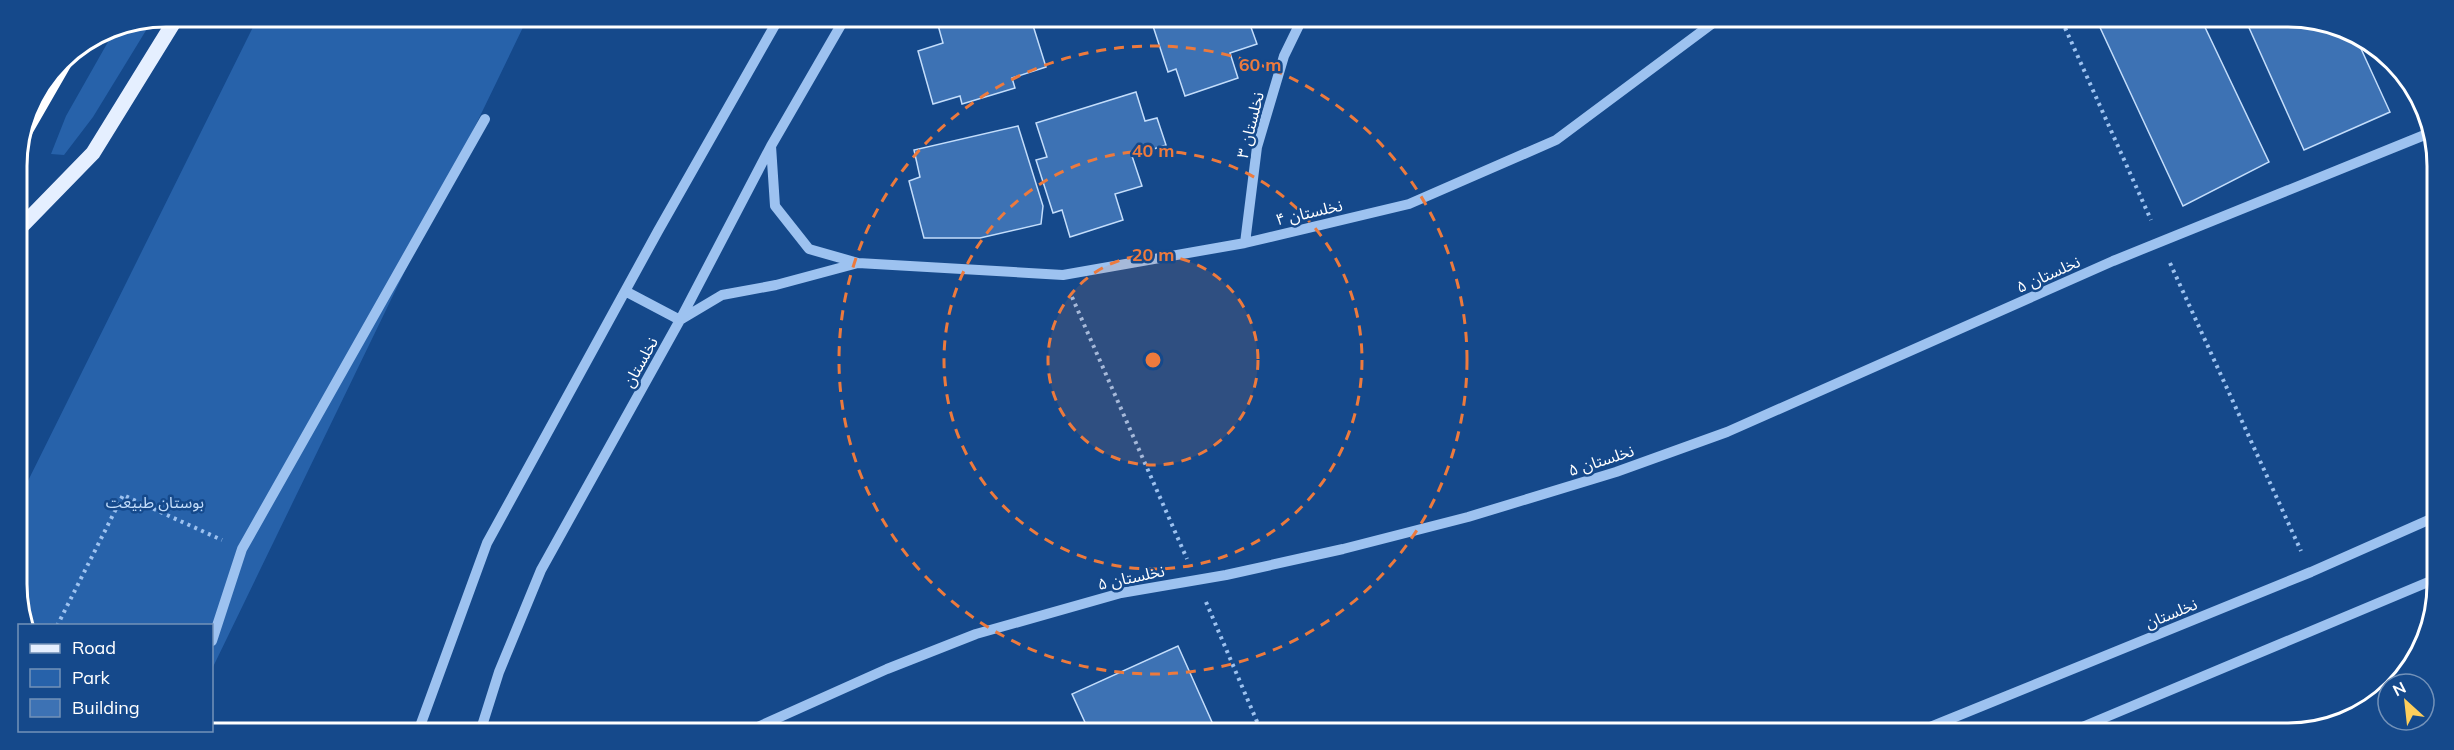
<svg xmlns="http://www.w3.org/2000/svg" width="2454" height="750" viewBox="0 0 2454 750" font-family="Mulish,'Noto Sans Arabic',sans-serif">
  <rect width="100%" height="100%" fill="#15498b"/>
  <path fill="#2762aa" d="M258,17h270l-316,652v-43l-186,-1 -7,-12v-114z
    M153,19l-60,98 -29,38 -13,-1 15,-38 51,-90z"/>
  <path fill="#3d72b4" stroke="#c3ddfb" stroke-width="1.5" d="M936,18l95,1 15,48 -34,11 3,10 -53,16 -2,-8 -27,8 -15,-53 25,-8z
    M1154,19h94l9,25 -27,9 8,25 -53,18 -9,-27 -8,3 -17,-52z
    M2097,21h105l67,141 -86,44z
    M2246,21l80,1 31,18 33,72 -86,38z
    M1136,92l9,29 12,-3 9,27 -34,11 10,30 -27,8 8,26 -53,17 -8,-27 -9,3 -17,-53 11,-3 -11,-34z
    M1018,126l25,80 -2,18 -61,14h-56l-15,-57 11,-4 -6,-27z
    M1178,646l38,85h-127l-17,-37z"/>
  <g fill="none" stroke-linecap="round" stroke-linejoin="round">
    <path stroke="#9dc2f0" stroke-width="4" stroke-dasharray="3 4.5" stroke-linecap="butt" d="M2062,21l89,199
      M2170,263l131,288
      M1072,297l115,262
      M1206,602l55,129
      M57,626l66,-131 99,45"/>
    <path stroke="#9dc2f0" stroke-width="10" d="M771,146l4,60 34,43 49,14 205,12 182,-32 164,-39 147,-64 161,-120
      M1245,243l12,-96 27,-91 18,-37
      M625,291l55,29 42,-25 54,-10 82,-22
      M212,641l30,-92 243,-430
      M419,729l68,-186 171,-312 121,-213
      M481,729l18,-57 42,-102 139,-250 91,-174 74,-128
      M751,730l136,-61 89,-35 145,-41 105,-18 117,-26 125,-32 148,-45 111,-40 386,-171 319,-129
      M1918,732l393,-160 122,-54
      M2068,733l365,-153"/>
    <path stroke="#e5efff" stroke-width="15" d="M17,231l76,-78 84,-136"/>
    <path stroke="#fff" stroke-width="18" d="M24,130l42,-73"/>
  </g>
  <circle cx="1153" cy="360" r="105" fill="#ed7a3d" fill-opacity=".12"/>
  <g fill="none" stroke="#ed7a3d" stroke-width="3" stroke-dasharray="10 8">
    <circle cx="1153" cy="360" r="105"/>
    <circle cx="1153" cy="360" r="209"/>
    <circle cx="1153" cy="360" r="314"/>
  </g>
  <g text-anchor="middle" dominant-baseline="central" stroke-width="5" stroke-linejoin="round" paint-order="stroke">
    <g font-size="16" fill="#fff" stroke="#15498b">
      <text transform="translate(1250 125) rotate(-76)">نخلستان ۳</text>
      <text transform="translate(1309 212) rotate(-13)">نخلستان ۴</text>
      <text transform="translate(2048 274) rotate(-24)">نخلستان ۵</text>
      <text transform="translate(640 362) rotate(-61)">نخلستان</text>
      <text transform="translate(1601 460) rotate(-18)">نخلستان ۵</text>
      <text transform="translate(1131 577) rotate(-12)">نخلستان ۵</text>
      <text transform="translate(2171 613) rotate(-22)">نخلستان</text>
    </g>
    <g font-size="16" fill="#c3ddfb" stroke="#15498b">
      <text x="155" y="502">بوستان طبیعت</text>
    </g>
  </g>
  <path d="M0 0H2454V750H0ZM166 27H2288A139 139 0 0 1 2427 166V584A139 139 0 0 1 2288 723H166A139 139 0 0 1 27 584V166A139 139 0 0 1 166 27Z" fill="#15498b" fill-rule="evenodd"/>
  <path fill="none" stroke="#fff" stroke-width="3" d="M166 27H2288A139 139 0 0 1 2427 166V584A139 139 0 0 1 2288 723H166A139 139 0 0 1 27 584V166A139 139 0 0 1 166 27Z"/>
  <circle cx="1153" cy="360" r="9" fill="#ed7a3d" stroke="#15498b" stroke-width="3"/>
  <g font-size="18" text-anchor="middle" font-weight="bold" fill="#ed7a3d" stroke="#15498b" stroke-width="5" stroke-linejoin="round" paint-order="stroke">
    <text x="1260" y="71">60 m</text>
    <text x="1153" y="157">40 m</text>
    <text x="1153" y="261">20 m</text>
  </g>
  <rect x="18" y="624" width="195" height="108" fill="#15498b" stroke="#7392b9" stroke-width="1.5"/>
  <rect x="30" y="644" width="30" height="9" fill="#e5efff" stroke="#7392b9" stroke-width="1.5"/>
  <text x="72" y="654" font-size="18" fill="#ffffff">Road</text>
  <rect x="30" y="669" width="30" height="18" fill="#2762aa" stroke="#7392b9" stroke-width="1.5"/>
  <text x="72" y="684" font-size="18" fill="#ffffff">Park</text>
  <rect x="30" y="699" width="30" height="18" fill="#3d72b4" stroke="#7392b9" stroke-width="1.5"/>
  <text x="72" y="714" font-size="18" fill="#ffffff">Building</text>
  <g transform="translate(2406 702) rotate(333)"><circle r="28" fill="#15498b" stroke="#7392b9" stroke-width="1.5"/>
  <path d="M0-4.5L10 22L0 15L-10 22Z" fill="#ffcf5b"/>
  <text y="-9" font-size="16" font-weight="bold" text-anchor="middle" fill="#ffffff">N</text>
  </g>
</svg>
